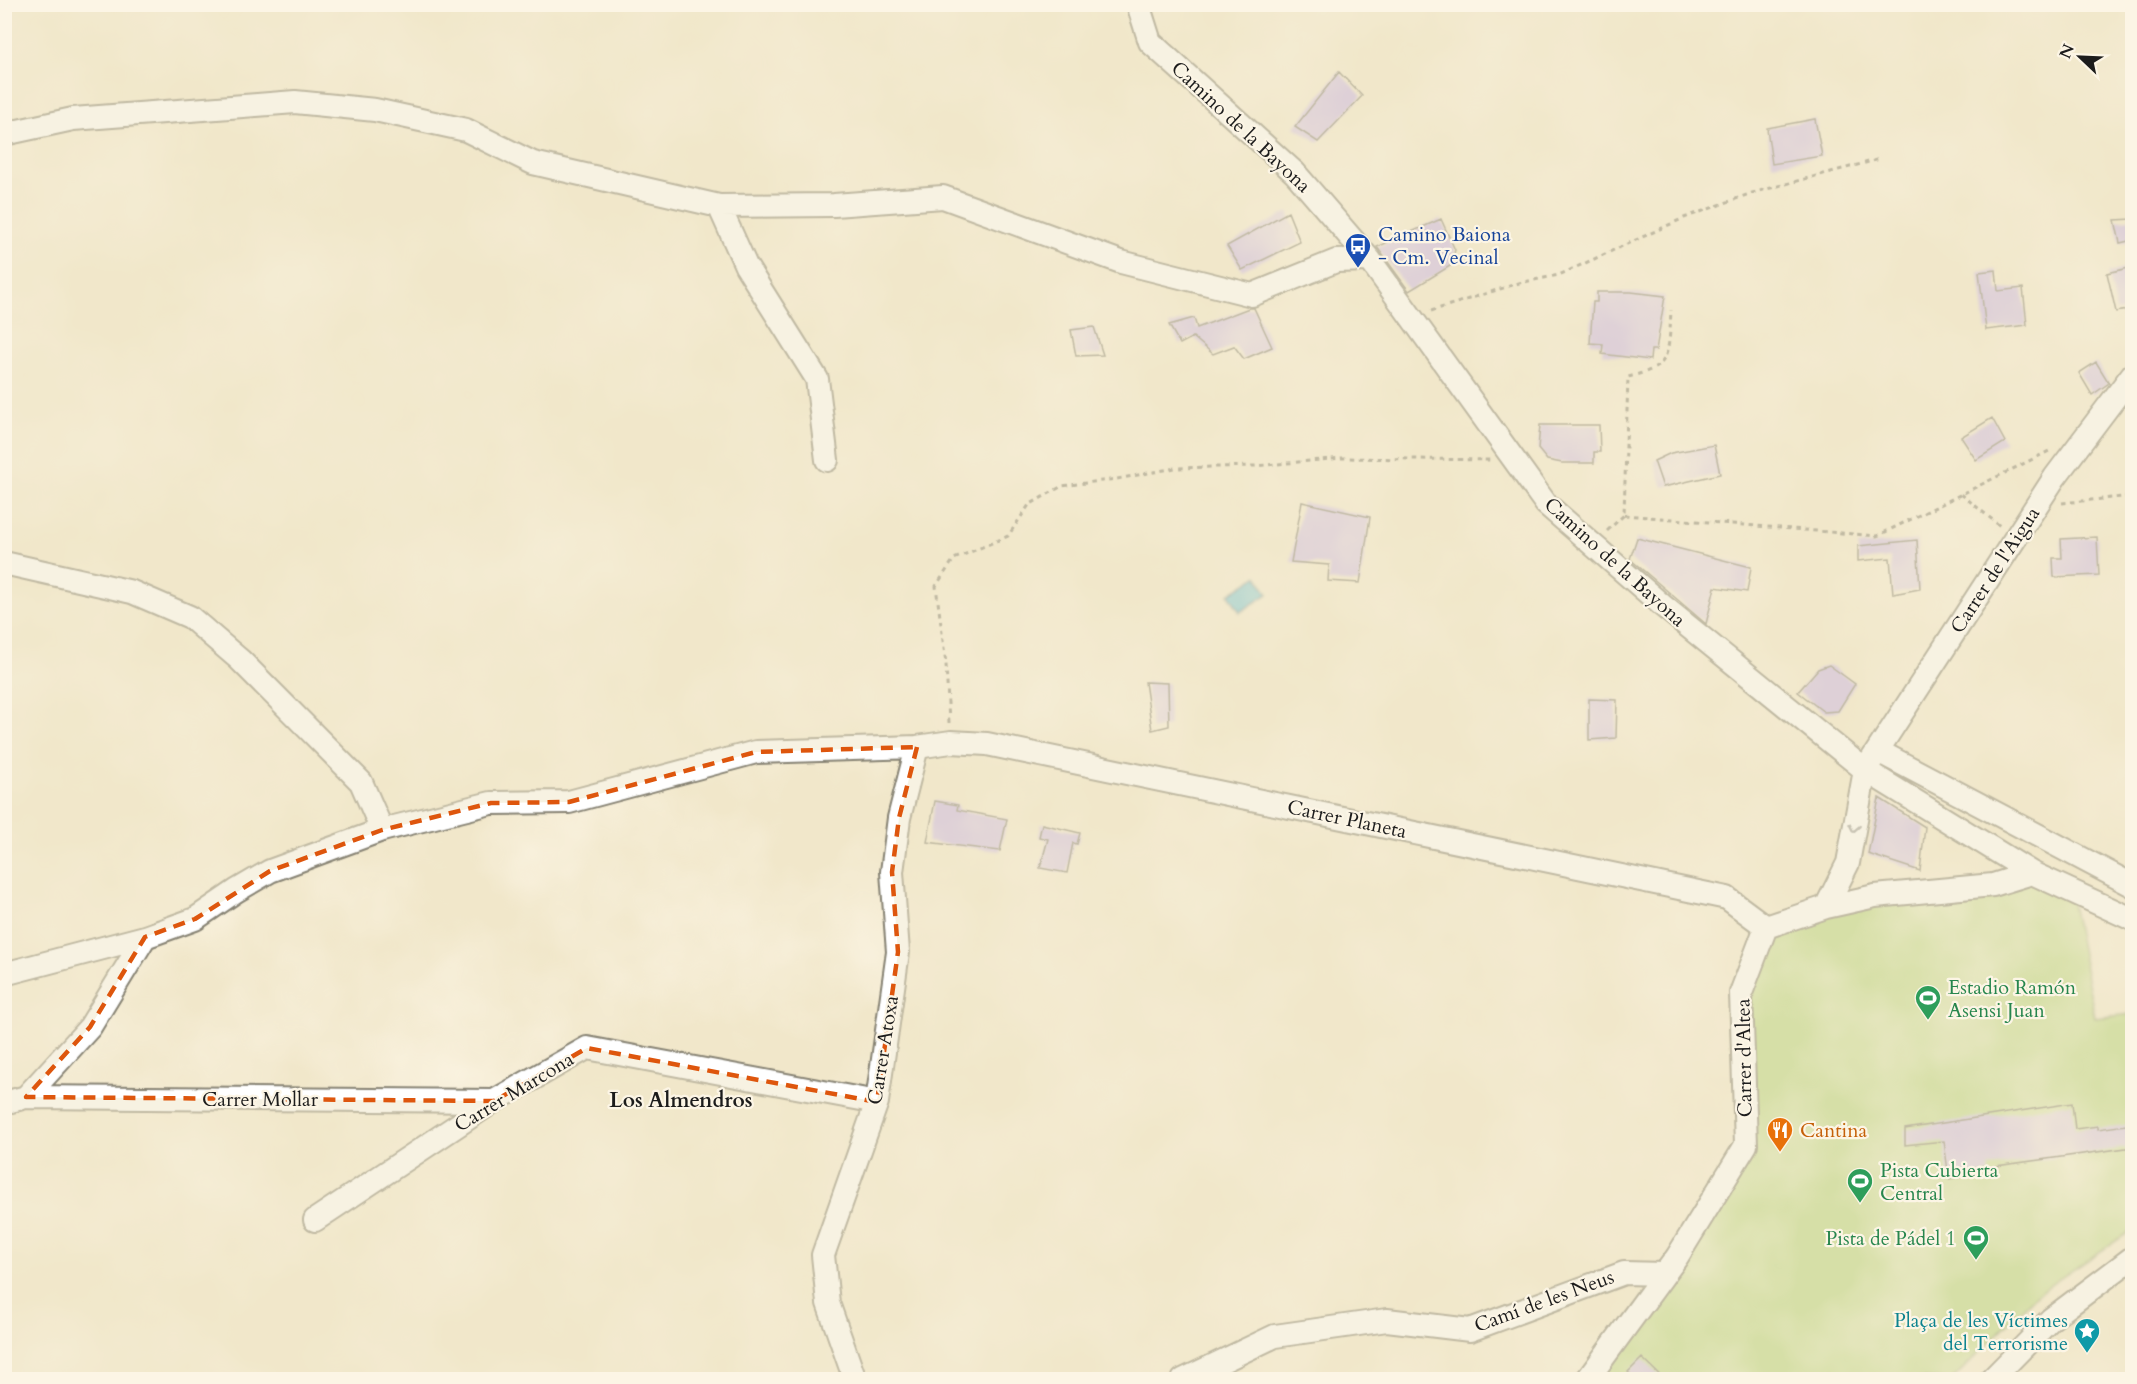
<svg xmlns="http://www.w3.org/2000/svg" width="2137" height="1384" viewBox="0 0 2137 1384" font-family="Cardo,serif">
  <rect width="100%" height="100%" fill="#fcf5e5"/>
  <filter id="ink" filterUnits="userSpaceOnUse"><feTurbulence type="fractalNoise" baseFrequency=".0167" numOctaves="2"/><feDisplacementMap in="SourceGraphic" scale="12" xChannelSelector="R" yChannelSelector="G"/><feConvolveMatrix kernelMatrix="1 2 1 2 8 2 1 2 1" color-interpolation-filters="sRGB"/></filter>
  <filter id="wash" filterUnits="userSpaceOnUse"><feTurbulence type="fractalNoise" baseFrequency=".008" numOctaves="4" result="noise"/><feDisplacementMap in="SourceGraphic" scale="24" xChannelSelector="R" yChannelSelector="G"/><feGaussianBlur stdDeviation="1.35" result="paint"/><feColorMatrix in="noise" values="0 0 0 0 0 0 0 0 0 0 0 0 0 0 0 0 0 1.4 0 .05"/><feComposite in="paint" operator="in"/></filter>
  <g filter="url(#wash)">
    <rect width="100%" height="100%" fill="#f1e7ca"/>
    <path fill="#b6d57c" stroke="#69784c" stroke-width="1.5" d="M2032,873l37,16 26,129 37,-4v216l-95,64 -84,85 -366,1 159,-235 -5,-152 25,-66z"/>
    <path fill="#54b9d3" stroke="#386a78" stroke-width="1.5" d="M1257,576l11,18 -28,18 -11,-18z"/>
    <g id="blocks">
      <path fill="#c7b4e7" d="M1339,72l23,24 -44,46 -23,-15z
        M1815,119l7,37 -50,8 -5,-36z
        M1288,212l12,30 -58,28 -15,-24z
        M1441,219l14,31 -5,16 -41,25 -32,-44z
        M2133,219v21l-13,3 -5,-23z
        M2133,267v42l-17,3 -9,-39z
        M1996,270l2,21 25,-3 4,37 -41,5 -7,-58z
        M1597,292h34l34,4 -9,54h-5l-1,10 -48,-6 1,-10 -13,-1 3,-41h4z
        M1249,308h5l18,39 -28,12 -10,-13 -21,8 -20,-17 -13,7 -11,-19 25,-7 3,10z
        M1094,327l9,28 -27,1 -5,-26z
        M2096,362l13,21 -17,12 -13,-22z
        M1992,418l13,24 -29,18 -15,-23z
        M1540,425h59l1,27h-6v11h-32l-15,-3 -9,-11z
        M1714,445l6,29 -57,13 -9,-26 17,-8z
        M1302,502l68,15 -10,66 -32,-2 1,-16 -38,-3z
        M2097,537l2,38 -45,2 -1,-19h9l-1,-19z
        M1637,538l114,29 -4,25 -32,-5 -9,37 -76,-65z
        M1917,540l3,49 -27,5 -3,-36 -32,3v-15z
        M1829,665l26,19 -17,27 -14,1 -26,-20 20,-23z
        M1145,682l23,1 1,43 -17,4z
        M1589,699l28,1 -1,38 -27,2z
        M1879,798l46,29 -5,44 -52,-17z
        M935,801l23,4 -1,5 50,9 -7,32 -73,-9z
        M1042,824l38,9 -3,11 -4,-1 -6,30 -27,-5 8,-29 -9,-2z
        M2072,1103l3,26 23,-3v3l35,-5v23l-144,20 1,6 -41,6 -5,-38 -39,4v-16z
        M1642,1358l23,22h-29l-8,-8z"/>
    </g>
  </g>
  <g filter="url(#ink)">
    <use href="#blocks" fill-opacity="0" stroke="#868273" stroke-width="1.5"/>
    <g fill="none" stroke-linecap="round" stroke-linejoin="round">
      <g stroke="#868273" stroke-width="26">
        <path id="minor" d="M1138,4l12,38 145,131 75,87 176,244 117,102 202,164 167,103 100,46
          M4,134l69,-15 222,-17 80,8 91,20 67,33 186,43 115,-1 109,-8 178,65 131,33 84,-34 34,-1
          M719,206l27,60 71,113 10,81
          M4,563l128,29 58,25 50,43 121,122 21,48 109,-27 78,-1 187,-50 161,-5 34,-5 36,2 740,154 39,29
          M1878,751l254,134
          M1826,907l22,-44 17,-93 190,-293 77,-102
          M4,974l141,-37 50,-18 41,-28 34,-20 112,-41
          M26,1097l468,4
          M4,1103l22,-6 64,-70 55,-90
          M315,1220l179,-119 93,-53 290,54
          M855,1380l-27,-77 -5,-48 54,-153 21,-150 -6,-80 7,-54 18,-71
          M1183,1380l92,-44 112,-16 83,10 154,-57 40,1
          M1587,1380l90,-123 69,-112 -5,-152 25,-66 60,-20 49,-11 118,-11 39,-12
          M1991,1380l60,-61 81,-61"/>
      </g>
      <path stroke="#868273" stroke-width="3" stroke-dasharray="4.5 4.5" stroke-linecap="butt" d="M1431,311l88,-28 40,-8 125,-57 68,-25 128,-34
        M1961,494l39,32
        M2062,503l70,-7
        M1624,515l253,21 172,-85
        M1607,531l17,-16 4,-138c10,-3 27,-6 34,-15 9,-11 8,-39 9,-52
        M949,723l-3,-59 -10,-78 18,-27 54,-23 21,-31 33,-19 55,-7 58,-11 80,-2 87,-8 149,2"/>
      <use href="#minor" stroke="#fff" stroke-width="22"/>
    </g>
    <defs><path id="oneway-chevron" d="M-2-3.5L2.5 0L-2 3.5" fill="none" stroke-width="1.6" stroke-linecap="round" stroke-linejoin="round" transform="scale(1.5)"/></defs>
    <use stroke="#999" href="#oneway-chevron" transform="translate(1854 828) rotate(101)"/>
  </g>
  <path d="M0 0H2137V1384H0ZM917,747l-18,71 -7,54 6,80 -21,150 -290,-54 -93,53 -468,-4 64,-70 55,-90 50,-18 75,-48 112,-41 109,-27 78,-1 187,-50z" fill="#f1e7ca" fill-opacity=".55" fill-rule="evenodd"/>
  <path fill="none" stroke="#de560d" stroke-width="4.5" stroke-dasharray="12 8" stroke-linejoin="round" d="M917,747l-18,71 -7,54 6,80 -21,150 -290,-54 -93,53 -468,-4 64,-70 55,-90 50,-18 75,-48 112,-41 109,-27 78,-1 187,-50z"/>
  <defs>
    <g id="bus-pin" transform="scale(1.35)"><path d="M0 17L-7.5 6A9.5 9.5 0 1 1 7.5 6Z" fill="#1a4fb4" stroke="#fcf5e5"/><path d="M-5-6H5V4H4V6H2V4H-2V6H-4V4H-5ZM-3.5-4V0h7V-4ZM-3.5 1.2v1.5H-2V1.2ZM2 1.2v1.5H3.5V1.2Z" fill="#fff"/></g>
    <g id="stadium-pin" transform="scale(1.35)"><path d="M0 17L-7.5 6A9.5 9.5 0 1 1 7.5 6Z" fill="#2e9e5b" stroke="#fcf5e5"/><path d="M0-5a6.5 5 0 1 0 0 10a6.5 5 0 1 0 0-10ZM-3.5-1.8h7v3.6h-7Z" fill="#fff"/></g>
    <g id="restaurant-pin" transform="scale(1.35)"><path d="M0 17L-7.5 6A9.5 9.5 0 1 1 7.5 6Z" fill="#e8710a" stroke="#fcf5e5"/><path d="M-5-6h1v4h1v-4h1v4h1v-4h1v5L-1.5 .5V6h-2V.5L-5-1ZM5-6V6H3V1.5H1.5Q1.5-4 5-6Z" fill="#fff"/></g>
    <g id="sight-pin" transform="scale(1.35)"><path d="M0 17L-7.5 6A9.5 9.5 0 1 1 7.5 6Z" fill="#0f9aa8" stroke="#fcf5e5"/><path d="M0-6L1.8-2.2L6-1.7L2.9 1.2L3.7 5.4L0 3.3L-3.7 5.4L-2.9 1.2L-6-1.7L-1.8-2.2Z" fill="#fff"/></g>
  </defs>
  <g fill-rule="evenodd">
    <use href="#bus-pin" x="1358" y="246"/>
    <use href="#stadium-pin" x="1928" y="998"/>
    <use href="#restaurant-pin" x="1780" y="1130"/>
    <use href="#stadium-pin" x="1860" y="1181"/>
    <use href="#stadium-pin" x="1976" y="1238"/>
    <use href="#sight-pin" x="2087" y="1331"/>
  </g>
  <g text-anchor="middle" dominant-baseline="central" stroke-width="4.5" stroke-linejoin="round" paint-order="stroke">
    <g font-size="20" fill="#1c1c1c" stroke="#fcf5e5">
      <text transform="translate(1241 127) rotate(43)">Camino de la Bayona</text>
      <text transform="translate(1615 562) rotate(42)">Camino de la Bayona</text>
      <text transform="translate(1995 570) rotate(-57)">Carrer de l'Aigua</text>
      <text transform="translate(1347 819) rotate(12)">Carrer Planeta</text>
      <text transform="translate(883 1050) rotate(-81)">Carrer Atoxa</text>
      <text transform="translate(1744 1058) rotate(-91)">Carrer d'Altea</text>
      <text transform="translate(514 1092) rotate(-31)">Carrer Marcona</text>
      <text x="260" y="1099">Carrer Mollar</text>
      <text transform="translate(1544 1301) rotate(-20)">Camí de les Neus</text>
    </g>
    <g font-size="20" fill="#164399" stroke="#fcf5e5" text-anchor="start">
      <text x="1378" y="234">Camino Baiona<tspan x="1378" dy="23">- Cm. Vecinal</tspan></text>
    </g>
    <g font-size="20" fill="#27864d" stroke="#fcf5e5" text-anchor="start">
      <text x="1948" y="987">Estadio Ramón<tspan x="1948" dy="23">Asensi Juan</tspan></text>
      <text x="1880" y="1170">Pista Cubierta<tspan x="1880" dy="23">Central</tspan></text>
      <text x="1956" y="1238" text-anchor="end">Pista de Pádel 1</text>
    </g>
    <g font-size="20" fill="#c56008" stroke="#fcf5e5" text-anchor="start">
      <text x="1800" y="1130">Cantina</text>
    </g>
    <g font-size="20" fill="#0d838f" stroke="#fcf5e5" text-anchor="end">
      <text x="2068" y="1320">Plaça de les Víctimes<tspan x="2068" dy="23">del Terrorisme</tspan></text>
    </g>
    <g font-size="21" font-weight="bold" fill="#1c1c1c" stroke="#fcf5e5">
      <text x="681" y="1100">Los Almendros</text>
    </g>
  </g>
  <rect width="2137" height="1384" fill="none" stroke="#fcf5e5" stroke-width="24"/>
  <g transform="translate(2080 57) rotate(293)" stroke="#fcf5e5" stroke-width="4.5" paint-order="stroke">
  <path d="M0-4.5L10 22L0 15L-10 22Z" fill="#1c1c1c"/>
  <text y="-9" font-size="16" font-weight="bold" text-anchor="middle" fill="#1c1c1c">N</text>
  </g>
</svg>
